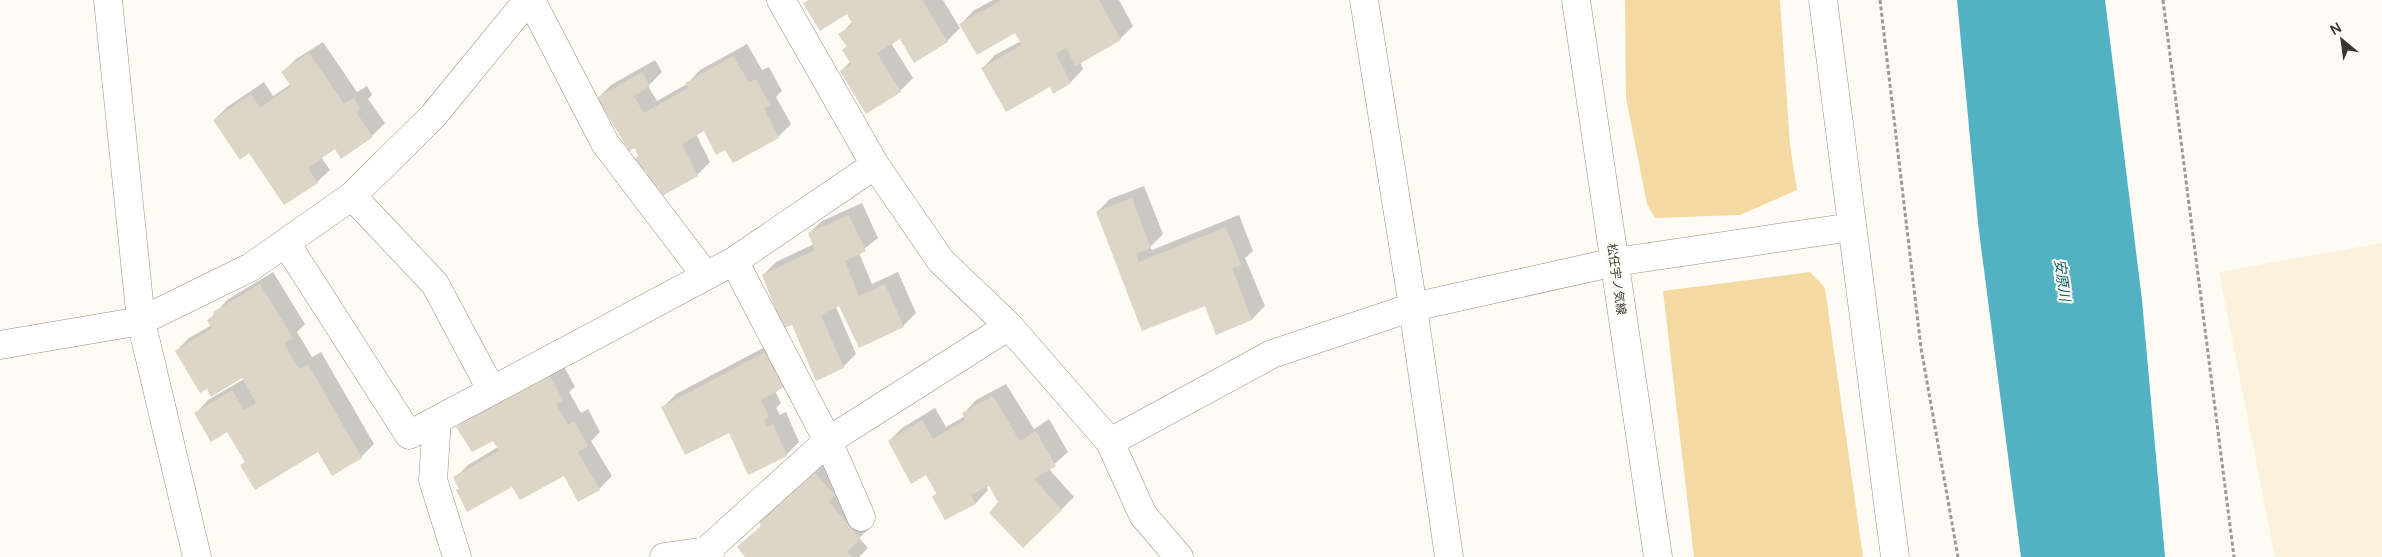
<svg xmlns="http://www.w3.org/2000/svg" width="2382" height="557" viewBox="0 0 2382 557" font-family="Manrope,'Noto Sans JP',sans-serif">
  <rect width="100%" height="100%" fill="#fefbf5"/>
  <path fill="#fcf1da" d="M2382,243v314h-107l-56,-285z"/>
  <path fill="#f5d9a2" d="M1625,0h155l10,145 7,45 -57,25 -85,3 -8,-14 -21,-106z
    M1810,272l15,16 38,269h-169l-31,-266z"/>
  <path fill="#52b1c2" d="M1957,0h148l37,300 23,257h-144l-43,-334z"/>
  <path fill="#0003" d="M808,0h135l17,28 -13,13 -47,-4 -9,6 22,35 -13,13 -59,-20 9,-9 -7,-12 4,-4 -7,-11 13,-14 -6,-9 -42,-8z
    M993,0h126l14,26 -13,13 -40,23 3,7 -12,13 -17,10 -4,-6 -67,-18 12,-13 26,-14 -5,-10 -55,-7 12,-13z
    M323,42l34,50 10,-6 5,9 -4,4 17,24 -13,13 -31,21 -5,-9 -15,9 9,13 -13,12 -103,-62 13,-13 37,-25 9,14 18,-12 -8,-12 13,-13z
    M747,44l15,26 7,-3 13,24 -6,6 15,27 -13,13 -52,12 -21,-20 -9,5 14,28 -13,13 -57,-19 -5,-10 -37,-48 13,-13 44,-25 7,12 -14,14 9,15 30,-17 13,-14z
    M1144,186l19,48 -13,13 2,3 87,-35 14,36 -8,7 20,48 -13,13 -36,14 -11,-28 -62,24 -46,-117 13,-13z
    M862,203l16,35 -19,15 13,31 26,-12 18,41 -13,13 -63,-21 -4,2 20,47 -13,13 -51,-44 -29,-48 13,-13 38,-18 -5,-11 13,-12z
    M273,272l32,52 -8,8 15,25 9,-5 53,92 -13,13 -43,-7 -72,11 -19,-30 -31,-18 12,-13 36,-21 -2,-2 -35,10 -31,-36 13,-13 23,-13 -3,-5 18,-20z
    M784,337l-9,54 6,12 -5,5 4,7 6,-3 13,30 -13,13 -123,-48 13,-13z
    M561,361l14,26 -6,5 12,21 7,-4 12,23 -9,9 21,35 -13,13 -35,-15 -52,12 -52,2 -5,-10 13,-13 30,-18 -5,-7 -35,-13 13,-13z
    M1006,384l28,45 15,-10 19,33 -19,17 25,28 -51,50 -33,-63 -4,2 2,4 -12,13 -30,16 -9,-26 -11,-20 -37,-32 13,-13 33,-20 11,19 19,-11 -1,-3 12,-13z
    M827,460l14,28 32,37 -14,13 9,10 -9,9h-112l-9,-10 24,-22 12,-16z"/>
  <path fill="#ddd5c6" d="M809,0h113l26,42 -34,21 -14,-24 -23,14 24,39 -35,22 -26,-43 11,-7 -9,-14 5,-3 -9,-13 15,-9 -6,-11 -27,17 -17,-28z
    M1002,0h97l22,40 -45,26 -10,-18 -10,6 15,29 -18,11 -3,-7 -44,25 -25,-44 41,-23 -7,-12 -38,22 -18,-31z
    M309,53l35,51 10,-6 6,11 -4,3 17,25 -32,22 -6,-10 -27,19 10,15 -34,22 -35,-52 -9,7 -27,-40 38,-26 9,14 31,-22 -10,-14z
    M733,56l16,26 7,-3 14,26 -6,4 15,29 -46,25 -8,-13 -9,5 -12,-24 -22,13 16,32 -36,20 -4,-9 -4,2 -9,-19 -3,1 -7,-12 3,-3 -3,-8 -6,3 -32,-53 45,-26 8,14 -16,10 10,17 44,-25 -3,-5z
    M1132,198l19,50 -15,6 3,8 87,-35 15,38 -9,3 20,52 -36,15 -11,-29 -63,25 -46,-119z
    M849,215l17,36 -21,10 14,35 26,-12 19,43 -45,21 -20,-42 -18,9 23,53 -28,13 -24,-56 -9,4 -21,-54 53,-25 -7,-17z
    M260,284l33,54 -9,5 15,26 9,-5 54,94 -30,18 -14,-24 -63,38 -15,-25 5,-3 -18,-30 -16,10 -17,-29 38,-23 12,20 12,-7 -14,-25 -31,19 -4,-8 -7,4 -25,-42 37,-23 -5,-8 7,-5 -1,-3z
    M771,349l19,35 -29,16 8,17 -5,3 3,7 6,-3 14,32 -39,19 -19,-42 -44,22 -24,-48z
    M548,373l15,27 -7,4 12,21 6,-4 14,25 -10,6 22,38 -22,12 -14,-26 -44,24 -8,-13 -45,25 -11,-22 3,-1 -6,-12 46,-26 -6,-10 -21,11 -16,-25z
    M993,396l27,45 16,-10 20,35 -22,13 28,31 -39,38 -34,-35 9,-11 -9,-16 -18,9 5,9 -31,16 -13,-23 4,-4 -10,-18 -15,9 -23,-43 34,-21 11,19 32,-19 -3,-7z
    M814,472l21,23 -6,7 32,37 -14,13 5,5h-107l-8,-10 24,-21 -2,-4z"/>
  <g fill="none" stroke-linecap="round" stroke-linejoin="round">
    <g stroke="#979082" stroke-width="29">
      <path id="minor" d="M108,0l33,321 56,236
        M531,0l74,143 101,133
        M781,0l94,165 66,96 68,65 101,116 162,-88 141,-47 202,-45 237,-35
        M1364,0l49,307 36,250
        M352,196l83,88 57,107
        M286,243l123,192 325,-174 141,-96
        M734,261l94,180 33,76
        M0,345l141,-24 110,-54 101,-71 81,-80 95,-116
        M437,420l-4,60 24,77
        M1110,442l33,73 36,42
        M706,551l122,-110 181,-115
        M664,557l42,-6 4,6"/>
    </g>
    <g stroke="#979082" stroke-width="29">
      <path id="primary" d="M1576,0l82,557
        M1823,0l72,557"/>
    </g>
    <path stroke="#9d9a95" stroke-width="3" stroke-dasharray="4 2.5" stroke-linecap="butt" d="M1880,0l41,348 37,209
      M2163,0l71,557"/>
    <use href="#minor" stroke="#fff" stroke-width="28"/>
    <use href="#primary" stroke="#fff" stroke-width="28"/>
  </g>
  <g text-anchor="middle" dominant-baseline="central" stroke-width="4.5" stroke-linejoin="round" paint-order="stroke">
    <g font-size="12" fill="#383530" stroke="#fefbf5">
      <text transform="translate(1617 279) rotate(82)">松任宇ノ気線</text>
    </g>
    <g font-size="14" font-style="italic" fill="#085d69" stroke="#fefbf5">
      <text transform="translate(2063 280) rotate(82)">安原川</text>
    </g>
  </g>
  <g transform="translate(2342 40) rotate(331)" stroke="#fefbf5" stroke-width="4" paint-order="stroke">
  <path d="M0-4L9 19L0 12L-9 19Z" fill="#383530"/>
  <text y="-8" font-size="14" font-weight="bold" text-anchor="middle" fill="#383530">N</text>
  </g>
</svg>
